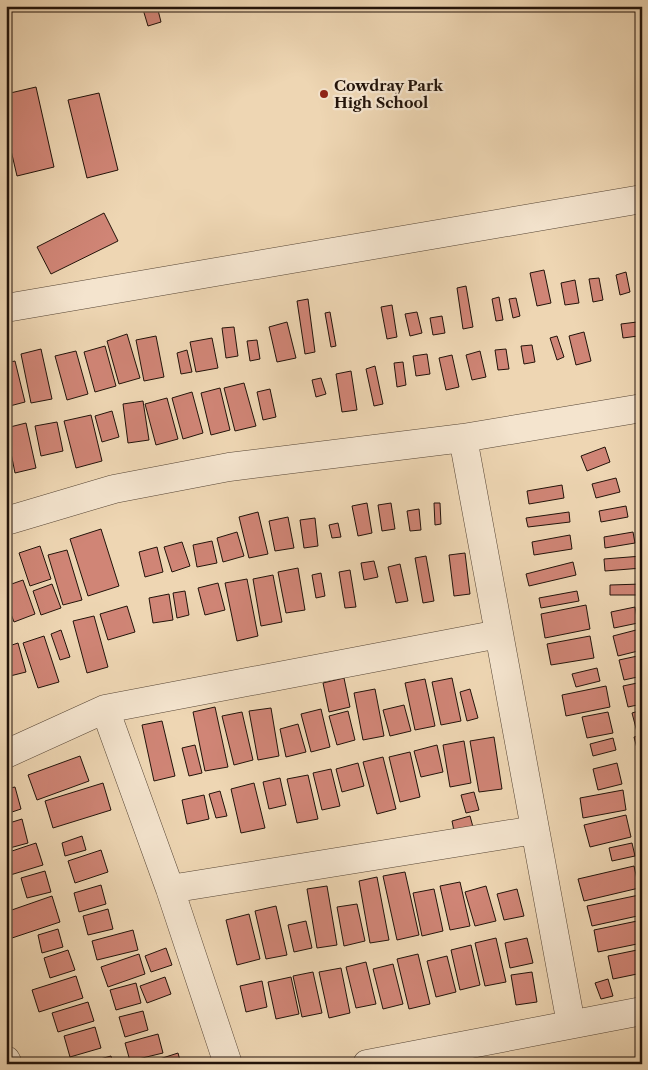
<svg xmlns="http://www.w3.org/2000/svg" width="648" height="1070" viewBox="0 0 648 1070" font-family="'Libre Caslon Text',serif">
  <rect width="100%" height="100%" fill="#eed6b3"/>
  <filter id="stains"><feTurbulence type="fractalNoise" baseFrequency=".004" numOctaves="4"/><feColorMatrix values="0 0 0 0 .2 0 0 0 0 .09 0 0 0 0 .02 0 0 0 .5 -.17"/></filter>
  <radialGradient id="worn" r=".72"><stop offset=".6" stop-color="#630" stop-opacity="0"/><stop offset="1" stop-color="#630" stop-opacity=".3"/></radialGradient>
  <path fill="#d08576" stroke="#22130a" d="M142,6h15l4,16 -13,4z
    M36,87l18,80 -37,9 -11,-47v-35z
    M99,93l19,77 -31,8 -19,-78z
    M104,213l14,28 -67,33 -14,-27z
    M638,265h4v19z
    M544,270l7,33 -14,3 -7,-33z
    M626,272l4,20 -10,3 -4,-20z
    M599,278l4,22 -10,2 -4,-23z
    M575,280l4,23 -14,2 -4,-22z
    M466,286l7,41 -10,2 -6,-41z
    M499,297l4,23 -7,1 -4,-22z
    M516,298l4,18 -7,2 -4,-19z
    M308,299l7,53 -10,2 -8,-53z
    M392,305l5,32 -10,2 -6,-32z
    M330,312l6,34 -5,1 -6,-34z
    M417,312l5,21 -12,3 -5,-22z
    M442,316l3,17 -12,2 -3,-17z
    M287,322l9,36 -19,4 -8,-35z
    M637,322l1,14 -15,2 -2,-14z
    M234,327l4,29 -12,2 -4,-30z
    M584,332l7,29 -15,4 -7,-29z
    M127,334l13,44 -21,6 -12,-43z
    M156,336l8,41 -20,4 -8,-41z
    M557,336l7,21 -7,3 -7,-22z
    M212,338l6,30 -22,4 -6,-30z
    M257,340l3,19 -10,2 -3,-20z
    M532,345l3,17 -11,2 -3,-18z
    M105,346l11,40 -21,6 -11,-40z
    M41,349l11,50 -21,4 -10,-49z
    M506,349l3,20 -11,1 -3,-20z
    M187,350l5,22 -11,2 -4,-21z
    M76,351l12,43 -21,6 -12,-44z
    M480,351l6,26 -14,3 -6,-25z
    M427,354l3,20 -14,2 -3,-20z
    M452,355l7,32 -13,3 -7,-32z
    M15,361l10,41 -19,5v-44z
    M403,362l3,23 -9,2 -3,-24z
    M375,366l8,38 -9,2 -8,-37z
    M351,371l6,39 -15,2 -6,-38z
    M321,378l5,16 -10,3 -4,-17z
    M244,383l12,43 -21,5 -11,-43z
    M220,388l10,42 -19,5 -10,-42z
    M270,389l6,28 -13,3 -6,-28z
    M192,392l11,41 -20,6 -11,-41z
    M167,398l11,41 -22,6 -11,-41z
    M143,401l6,39 -21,3 -5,-39z
    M112,411l7,26 -17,5 -7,-26z
    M91,415l11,46 -26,7 -12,-47z
    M57,422l6,29 -22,5 -6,-30z
    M26,423l10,45 -21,5 -9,-45z
    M605,447l5,15 -23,9 -6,-15z
    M616,478l4,14 -24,6 -4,-14z
    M562,485l2,13 -35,6 -2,-13z
    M367,503l5,30 -14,3 -6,-30z
    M391,503l4,26 -13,2 -4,-26z
    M434,503h6l1,21 -6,1z
    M626,506l2,11 -27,5 -2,-11z
    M419,509l2,21 -11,1 -3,-20z
    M258,512l10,42 -19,4 -10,-41z
    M569,512l1,10 -42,5 -2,-9z
    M288,517l6,31 -19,3 -6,-30z
    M315,518l3,28 -14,2 -4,-28z
    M338,523l3,14 -9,1 -3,-13z
    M101,529l18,57 -31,10 -18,-57z
    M237,532l7,24 -21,6 -6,-24z
    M633,532l2,11 -30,5 -1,-11z
    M570,535l2,14 -38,6 -2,-13z
    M212,541l5,22 -20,4 -4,-22z
    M182,542l8,24 -18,6 -8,-25z
    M40,546l11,33 -21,7 -11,-33z
    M157,547l6,25 -18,5 -6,-25z
    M67,550l15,50 -19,5 -15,-50z
    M465,553l5,41 -16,2 -5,-41z
    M426,556l8,45 -11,2 -8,-45z
    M642,556v12l-37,3 -1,-12z
    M374,561l4,16 -14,3 -3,-17z
    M573,562l3,13 -47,11 -3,-12z
    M400,564l8,37 -12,2 -8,-36z
    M298,568l7,42 -19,3 -8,-41z
    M350,570l6,37 -11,1 -6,-36z
    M321,573l4,23 -9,2 -4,-23z
    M273,575l9,47 -21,4 -8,-47z
    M247,579l11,57 -21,5 -12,-58z
    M23,580l12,34 -21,8 -8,-21v-15z
    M218,583l7,27 -20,5 -7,-27z
    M52,584l9,24 -20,7 -8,-24z
    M642,584v11h-32v-10z
    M185,591l4,24 -12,3 -4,-25z
    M577,591l2,10 -38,7 -2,-10z
    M169,594l4,26 -20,3 -4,-25z
    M586,605l4,24 -45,9 -4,-24z
    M127,606l8,26 -27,8 -8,-26z
    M635,607l3,16 -24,5 -3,-16z
    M94,616l14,51 -21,6 -14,-52z
    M640,629l2,21 -24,6 -5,-20z
    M61,630l9,27 -10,3 -9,-26z
    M44,636l15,46 -21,6 -15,-45z
    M590,636l4,22 -43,7 -4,-21z
    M18,643l8,29 -20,5v-30z
    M642,655v21l-18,4 -5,-20z
    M597,668l3,13 -24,6 -4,-13z
    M344,678l6,29 -21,5 -6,-29z
    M452,678l9,43 -20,4 -9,-43z
    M425,679l10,47 -20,4 -10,-47z
    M642,682v22l-14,3 -5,-21z
    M606,686l4,21 -44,9 -4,-21z
    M375,689l9,47 -21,4 -9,-47z
    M470,689l8,29 -11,3 -7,-29z
    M404,705l7,26 -21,5 -7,-26z
    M215,707l13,60 -23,4 -12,-59z
    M271,708l8,48 -21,4 -9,-49z
    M321,709l9,38 -19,5 -10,-38z
    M642,710v21l-5,1 -5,-19z
    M348,711l7,29 -18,5 -8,-29z
    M242,712l11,48 -19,5 -12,-49z
    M608,712l5,21 -26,5 -5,-21z
    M162,721l13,55 -21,5 -12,-56z
    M298,724l8,28 -20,5 -6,-28z
    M642,735v21h-3l-5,-19z
    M494,737l8,52 -23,3 -9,-51z
    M613,738l3,12 -23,6 -3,-12z
    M464,741l7,42 -21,4 -7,-42z
    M195,745l7,28 -13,3 -7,-28z
    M437,745l6,27 -22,5 -7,-26z
    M410,752l10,45 -20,5 -11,-45z
    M80,756l9,25 -52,19 -9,-25z
    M383,757l13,52 -19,5 -14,-52z
    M358,763l6,23 -22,6 -6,-23z
    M617,763l5,21 -24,6 -5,-21z
    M331,769l9,37 -18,4 -9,-37z
    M308,775l10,44 -21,4 -10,-44z
    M280,778l6,27 -17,4 -6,-27z
    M103,783l8,27 -58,18 -8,-27z
    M254,783l11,45 -24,5 -10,-44z
    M15,787l6,22 -15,5v-25z
    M623,790l3,20 -43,8 -3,-20z
    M220,791l7,25 -11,2 -7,-24z
    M474,792l5,18 -13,3 -5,-18z
    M204,795l5,24 -22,5 -5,-24z
    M626,815l5,22 -41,10 -6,-22z
    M470,816l3,11 -19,4 -2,-10z
    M22,819l6,24 -22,6v-25z
    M82,836l4,14 -21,6 -3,-13z
    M36,843l7,22 -36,11 -1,-23z
    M632,843l3,13 -23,5 -3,-13z
    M101,850l7,22 -33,11 -7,-22z
    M634,866l5,22 -55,13 -6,-22z
    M45,871l6,21 -24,6 -6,-20z
    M405,872l14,63 -22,5 -14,-64z
    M377,877l12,63 -19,3 -11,-62z
    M460,882l10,44 -20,4 -10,-44z
    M101,885l5,19 -27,8 -5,-19z
    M327,886l10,59 -20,3 -10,-59z
    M486,886l10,35 -21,5 -10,-34z
    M434,889l9,42 -21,5 -9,-43z
    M517,889l7,27 -20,4 -7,-26z
    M639,895l3,20 -50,11 -5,-20z
    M52,896l8,26 -51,17 -3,-7v-20z
    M357,904l8,37 -21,5 -7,-39z
    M276,906l11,49 -21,4 -11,-48z
    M108,909l5,20 -25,6 -5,-19z
    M249,914l11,45 -23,6 -11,-45z
    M642,920v23l-44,9 -4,-22z
    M306,921l6,27 -18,4 -6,-27z
    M58,929l5,18 -21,6 -4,-18z
    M133,930l5,20 -41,10 -5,-19z
    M496,938l10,44 -21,4 -10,-43z
    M527,938l6,25 -23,5 -5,-25z
    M471,945l9,40 -20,5 -9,-40z
    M166,948l6,17 -21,7 -6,-16z
    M642,949v24l-29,6 -5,-23z
    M68,950l7,20 -25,8 -6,-20z
    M139,954l6,20 -37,13 -7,-20z
    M418,954l12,50 -21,5 -12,-50z
    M447,956l9,36 -20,5 -9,-36z
    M366,962l10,42 -20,4 -10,-41z
    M393,964l10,40 -20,5 -10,-40z
    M341,968l9,45 -21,5 -10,-46z
    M313,972l9,41 -20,4 -9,-41z
    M532,972l5,30 -21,3 -5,-30z
    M76,976l7,22 -44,14 -7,-22z
    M165,977l6,17 -24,9 -7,-17z
    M291,977l8,37 -23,5 -8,-37z
    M608,979l5,17 -12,3 -6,-16z
    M262,981l5,26 -21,5 -6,-26z
    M136,983l5,20 -25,7 -6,-20z
    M88,1002l6,19 -36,11 -6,-19z
    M143,1011l5,19 -23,7 -6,-20z
    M95,1027l6,21 -31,9 -6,-21z
    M158,1034l5,19 -33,8 -5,-18z
    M178,1053l3,11h-37z
    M111,1056l2,8h-24v-2z"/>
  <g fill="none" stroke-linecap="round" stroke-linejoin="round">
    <g stroke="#554434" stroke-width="29">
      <path id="minor" d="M6,308l636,-109
        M463,438l108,586
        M6,521l108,-32 115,-22 234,-29 179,-30
        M105,709l65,180 58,175
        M6,754l99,-45 394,-75
        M170,889l365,-59
        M6,1060l2,4
        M367,1064l275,-53"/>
    </g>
    <use href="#minor" stroke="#f4e4ce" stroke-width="28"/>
  </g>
  <circle fill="#8f2418" stroke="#f4e4ce" stroke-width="2" cx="324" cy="94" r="5"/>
  <g text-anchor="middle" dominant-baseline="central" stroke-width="4.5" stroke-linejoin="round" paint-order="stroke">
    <g font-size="15" font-weight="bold" fill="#22130a" stroke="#f4e4ce" text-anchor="start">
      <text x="334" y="85">Cowdray Park<tspan x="334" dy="17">High School</tspan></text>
    </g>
  </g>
  <rect width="648" height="1070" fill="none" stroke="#eed6b3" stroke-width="25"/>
  <rect x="8" y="8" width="633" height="1055" fill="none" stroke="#22130a" stroke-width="2.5"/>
  <rect x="12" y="12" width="623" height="1045" fill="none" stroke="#22130a"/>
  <rect width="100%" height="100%" filter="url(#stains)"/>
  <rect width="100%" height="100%" fill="url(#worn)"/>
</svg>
